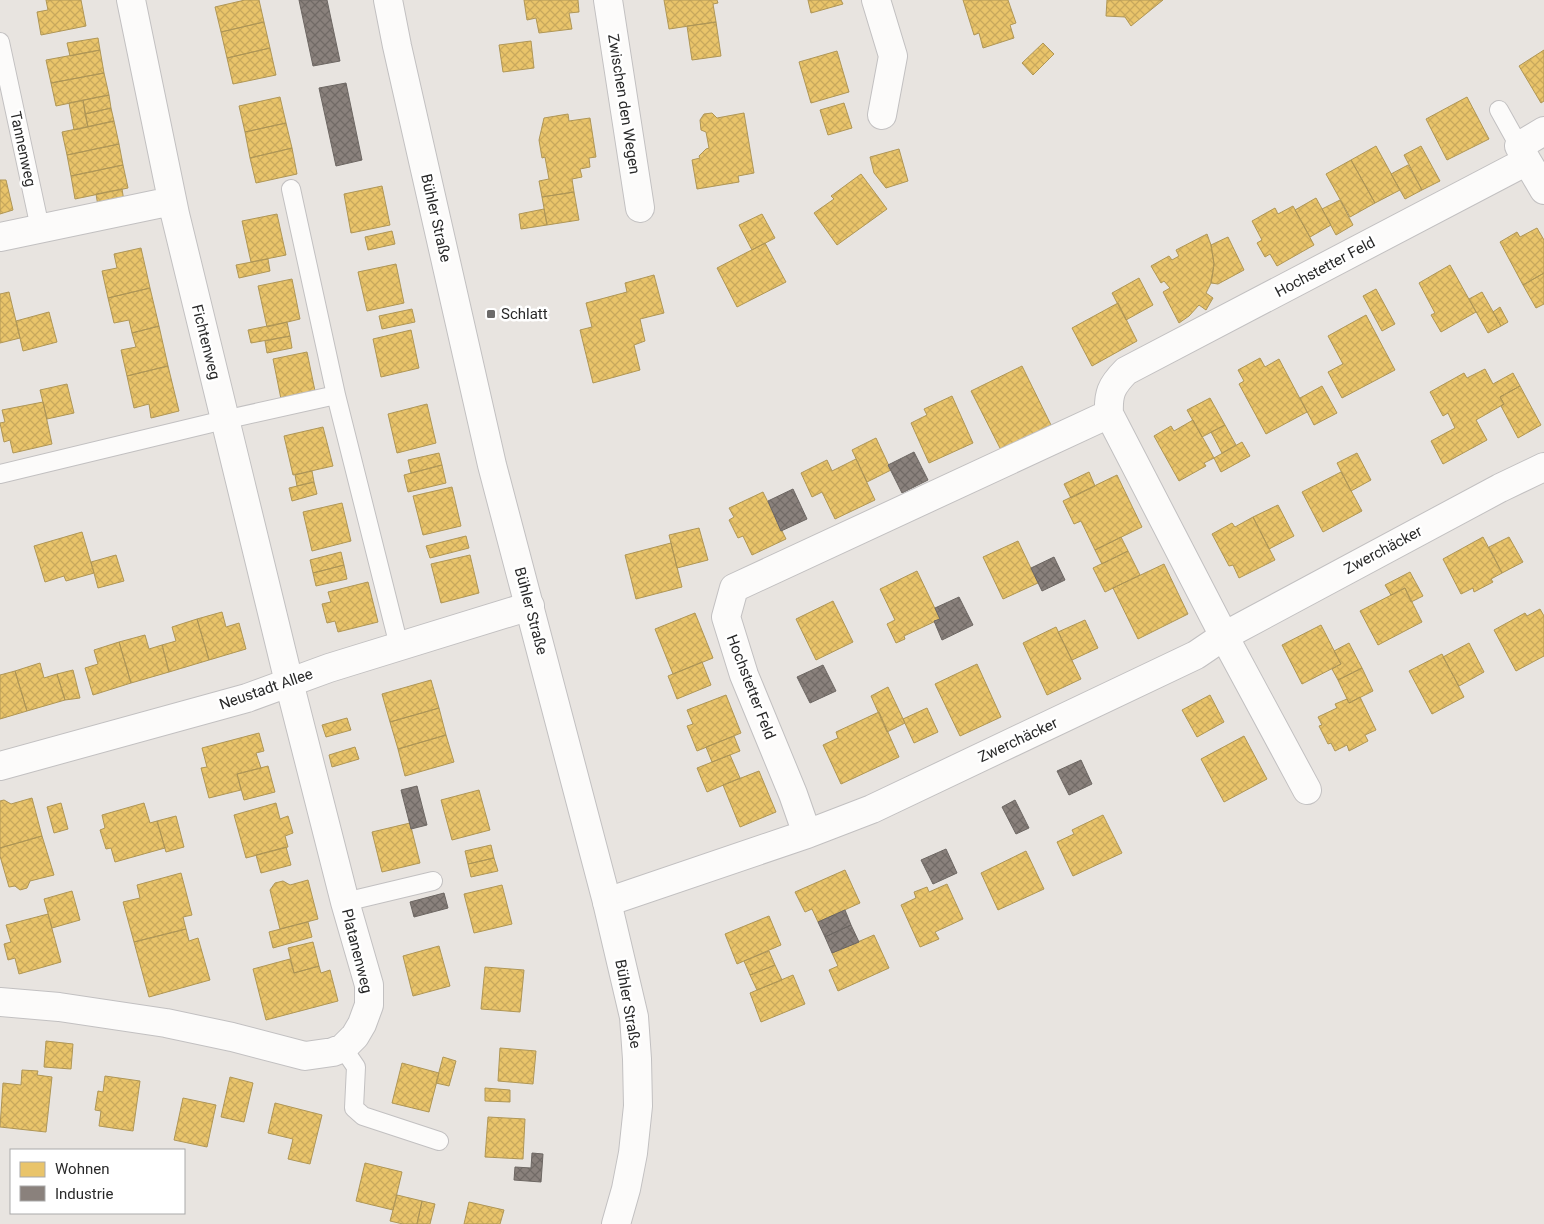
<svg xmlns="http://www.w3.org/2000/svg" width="1544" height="1224" viewBox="0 0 1544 1224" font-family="Roboto,sans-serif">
  <defs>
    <pattern id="homes-cross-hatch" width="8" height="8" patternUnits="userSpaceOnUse" patternTransform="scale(1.25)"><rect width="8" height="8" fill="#e9c46a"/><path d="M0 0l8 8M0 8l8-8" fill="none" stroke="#c8a85c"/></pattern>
    <pattern id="industry-cross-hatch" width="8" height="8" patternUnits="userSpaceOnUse" patternTransform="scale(1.25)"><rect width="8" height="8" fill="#8a817c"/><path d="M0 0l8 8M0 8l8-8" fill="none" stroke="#716a66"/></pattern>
  </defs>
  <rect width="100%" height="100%" fill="#e8e4e0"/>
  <path fill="url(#homes-cross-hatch)" stroke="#af9656" d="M46,0h35l5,26 -45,9 -4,-23 11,-2z
    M245,0h14l5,22 -43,10 -6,-25z
    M524,0h54l1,12 -10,1 3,16 -33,4 -3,-15 -9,2z
    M664,0h53l1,3 -5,1 3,18 -47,7z
    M808,0h33l2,4 -32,9z
    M963,0h45l8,23 -6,2 4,13 -31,10 -4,-15 -5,2z
    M1107,0h56l-32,26 -6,-9 -19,-1z
    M264,22l6,26 -43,10 -6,-26z
    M716,22l5,34 -29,4 -5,-34z
    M98,38l2,12 -30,6 -3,-13z
    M531,41l3,27 -31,4 -4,-27z
    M1043,43l11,11 -21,21 -11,-12z
    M270,48l6,27 -43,9 -6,-26z
    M100,50l4,23 -53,10 -5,-23z
    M1544,50v51l-3,2 -22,-37z
    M837,51l12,41 -38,11 -12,-41z
    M104,73l5,22 -53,11 -5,-23z
    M109,95l2,13 -26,6 -2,-14z
    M280,97l6,26 -41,9 -6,-26z
    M1467,97l22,42 -42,21 -21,-41z
    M83,100l5,27 -14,3 -5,-27z
    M844,103l8,25 -24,7 -8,-25z
    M111,108l3,13 -26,6 -3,-13z
    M712,113l5,5 27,-5 10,60 -16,3 1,6 -42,7 -5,-29 8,-2 -1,-2 7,-7 3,-1 -3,-16 -5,-2 -1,-10 4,-6z
    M568,114l1,7 21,-3 6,39 -7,1 1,9 -10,2 2,8 -10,2 2,13 -32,5 -3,-16 10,-2 -4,-22 -3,1 -3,-18 5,-22z
    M114,121l5,23 -52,11 -5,-23z
    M286,123l6,25 -42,10 -5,-26z
    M119,144l4,21 -52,11 -4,-21z
    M1376,146l24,44 -25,13 -24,-43z
    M1421,146l19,35 -18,9 -18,-35z
    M292,148l5,26 -41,9 -6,-25z
    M899,149l9,32 -22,7 -12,-15 -4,-16z
    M1351,160l24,43 -25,14 -24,-43z
    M123,165l5,23 -53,11 -4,-23z
    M1408,165l14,25 -17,9 -14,-25z
    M861,174l26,35 -50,36 -23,-32 20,-14 -3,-3z
    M0,180h6l7,30 -13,4z
    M382,186l8,39 -39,8 -7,-39z
    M122,189l2,12 -26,5 -2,-12z
    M574,192l5,28 -32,5 -5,-28z
    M1316,198l15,27 -21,12 -15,-27z
    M1340,200l13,25 -17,10 -14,-26z
    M1293,206l21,39 -37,21 -7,-12 -5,3 -8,-14 5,-3 -10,-19 23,-13 3,6z
    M544,209l3,16 -26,4 -2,-15z
    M277,214l9,41 -35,7 -9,-41z
    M762,214l13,24 -23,12 -13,-25z
    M1537,228l7,12v33l-21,12 -23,-43 17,-10 3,5z
    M392,231l3,13 -27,6 -3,-13z
    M1207,234l4,11 3,19 -3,19 -5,10 7,5 -7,12 -7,-5 -10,11 -10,7 -16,-31 7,-4 -6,-7 -3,2 -10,-17 18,-10 3,4 7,-4 -3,-6z
    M1228,237l16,33 -26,14 -7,-1 3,-19 -3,-19z
    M765,243l21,39 -49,25 -20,-39z
    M141,248l9,40 -42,10 -6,-27 15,-3 -3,-14z
    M268,259l2,12 -31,7 -3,-13z
    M396,264l8,39 -37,8 -9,-39z
    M1450,265l26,47 -35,20 -10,-17 4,-2 -16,-30z
    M1544,273v31l-8,4 -13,-23z
    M654,275l10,38 -24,6 5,22 -11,4 6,25 -47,13 -13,-53 12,-3 -6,-24 41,-11 -2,-9z
    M1139,278l14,27 -27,15 -14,-27z
    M292,279l8,40 -33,8 -9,-41z
    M150,288l9,38 -27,7 -3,-13 -15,3 -6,-25z
    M1376,289l19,35 -13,7 -19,-35z
    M9,292l11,46 -20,5v-49z
    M1482,292l19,34 -13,7 -19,-34z
    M1118,303l19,38 -45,25 -20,-38z
    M1500,307l8,15 -7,4 -8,-14z
    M412,309l3,13 -33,7 -3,-13z
    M49,312l8,30 -34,9 -7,-30z
    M1366,315l29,55 -53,28 -14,-26 15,-8 -15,-28z
    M287,322l3,14 -39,7 -3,-13z
    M159,326l9,40 -41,10 -6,-26 15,-3 -4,-14z
    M411,330l8,38 -38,9 -8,-38z
    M290,336l2,12 -25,5 -2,-12z
    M307,352l8,39 -34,8 -8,-40z
    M1260,358l5,9 14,-8 28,53 -41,22 -27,-50 5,-3 -6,-11z
    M168,366l11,45 -28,7 -2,-14 -15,4 -7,-32z
    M1022,366l29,59 -50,25 -30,-59z
    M1485,369l8,15 20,-11 7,13 -20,11 4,7 -28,16 11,20 -44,24 -12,-23 24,-13 -7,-15 -5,3 -13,-24 34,-19 3,5z
    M67,384l7,29 -27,6 -7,-29z
    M1322,386l15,27 -23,12 -14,-27z
    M1520,386l21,39 -23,13 -17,-32 3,-2 -4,-7z
    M952,396l21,47 -44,20 -18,-40 16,-8 -3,-6z
    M1210,398l15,27 -23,12 -15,-27z
    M43,402l9,42 -39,9 -3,-13 -6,2 -4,-19 5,-1 -3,-12z
    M427,404l9,39 -39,10 -9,-39z
    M1193,420l21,38 -10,5 2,3 -27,15 -25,-45 17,-10 3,5z
    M1225,425l11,20 -14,8 -11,-21z
    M323,427l10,39 -40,9 -9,-39z
    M876,438l15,32 -24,12 -15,-32z
    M1242,442l8,14 -29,16 -7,-14z
    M439,453l3,12 -31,8 -3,-13z
    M1357,453l14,27 -20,11 -14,-28z
    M856,459l19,41 -40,19 -13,-27 -10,5 -11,-24 26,-13 5,11z
    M442,465l4,18 -38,9 -4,-17z
    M312,471l2,11 -17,4 -2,-11z
    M1089,472l6,14 -24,12 -7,-14z
    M1341,472l21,39 -39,21 -21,-40z
    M1117,475l25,52 -47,23 -14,-29 -7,3 -11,-23z
    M314,482l3,12 -25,7 -3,-13z
    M452,487l9,39 -38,9 -10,-39z
    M763,492l23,47 -34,16 -9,-19 -5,2 -9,-18 5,-3 -5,-9z
    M342,503l9,38 -39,10 -9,-39z
    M1278,505l16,31 -25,13 -16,-32z
    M1253,517l22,43 -36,18 -6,-13 -4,1 -17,-32 20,-11 3,4z
    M699,528l9,32 -31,8 -8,-33z
    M82,532l12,41 -28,8 -2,-5 -19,6 -11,-36z
    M466,536l3,12 -39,10 -4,-12z
    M1121,537l7,14 -26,13 -7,-14z
    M1483,537l19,36 -11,6 2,3 -19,10 -1,-4 -12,6 -18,-35z
    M1509,537l14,25 -21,11 -13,-26z
    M1018,541l20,42 -35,16 -20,-42z
    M671,543l11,44 -46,12 -11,-44z
    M1128,551l12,24 -35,17 -12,-24z
    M341,552l3,13 -31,8 -3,-13z
    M116,555l8,26 -26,7 -7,-26z
    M470,555l9,38 -38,10 -10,-39z
    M1164,564l24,50 -50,25 -25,-51z
    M344,565l3,14 -31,7 -3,-13z
    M917,571l23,48 -36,17 1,3 -9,4 -9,-19 8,-4 -15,-31z
    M1410,572l13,24 -12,6 -6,-14 -14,7 -6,-10z
    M368,582l10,40 -40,10 -3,-11 -8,2 -5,-19 9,-2 -3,-10z
    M1405,588l17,34 -44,23 -18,-34z
    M833,601l20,41 -37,18 -20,-41z
    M1540,609l4,7v40l-28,15 -22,-41 31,-17 2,3z
    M222,612l4,15 13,-4 7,26 -37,11 -12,-41z
    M695,613l18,45 -40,16 -18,-45z
    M197,619l12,41 -40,12 -7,-27 14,-4 -4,-14z
    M1085,620l13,28 -26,12 -14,-28z
    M1321,625l20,39 -39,20 -20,-39z
    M1056,627l25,52 -34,16 -24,-52z
    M145,635l4,14 13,-4 7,27 -38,11 -12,-41z
    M119,642l12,41 -38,12 -8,-27 13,-4 -4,-14z
    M1349,643l13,25 -24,12 -6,-11 9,-5 -7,-13z
    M1469,643l15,29 -25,14 -16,-29z
    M1442,654l22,43 -32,17 -23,-43z
    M702,662l9,23 -34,14 -9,-23z
    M40,663l4,15 13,-4 8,26 -38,11 -12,-40z
    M977,664l24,53 -41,19 -25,-52z
    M1362,668l11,23 -24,12 -11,-23z
    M73,670l7,28 -15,2 -8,-26z
    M15,671l12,40 -27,8v-44z
    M431,680l8,28 -49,14 -8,-28z
    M888,687l17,36 -18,9 -16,-36z
    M726,695l15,38 -44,18 -10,-25 6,-2 -6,-14z
    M1210,695l14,27 -27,15 -15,-27z
    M1360,697l16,33 -11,5 3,6 -19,10 -2,-6 -12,6 -4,-8 -3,1 -9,-18 3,-1 -4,-8 19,-9 -2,-4 12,-5 2,4z
    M439,708l7,27 -48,14 -8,-27z
    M927,708l11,24 -24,11 -11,-24z
    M879,712l20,45 -58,27 -18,-39 15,-7 -2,-6z
    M347,718l4,12 -25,7 -4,-12z
    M259,733l5,18 -8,2 5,15 -24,6 4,16 -32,8 -8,-30 6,-1 -5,-19z
    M446,735l8,27 -49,14 -7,-27z
    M734,736l6,15 -28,11 -6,-15z
    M1244,736l23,43 -43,23 -23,-43z
    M355,747l4,12 -27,8 -3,-12z
    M730,755l10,23 -33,14 -10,-24z
    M268,766l7,26 -31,8 -7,-26z
    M759,771l17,41 -36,15 -17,-42z
    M479,790l11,40 -38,10 -11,-40z
    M32,798l10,38 -42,12v-47l4,-1 7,4z
    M61,803l7,26 -14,4 -7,-26z
    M144,803l6,20 7,-2 8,27 -50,14 -4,-14 -5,1 -6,-19 5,-2 -3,-13z
    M276,803l4,16 8,-3 5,17 -8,3 3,11 -42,11 -12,-43z
    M1103,815l19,38 -49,23 -16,-34 17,-8 -2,-4z
    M176,816l8,31 -18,5 -9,-31z
    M410,823l10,40 -38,9 -10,-40z
    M42,836l12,39 -24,6 -3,7 -7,2 -5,-4 -6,1 -9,-31v-8z
    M491,845l3,13 -26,6 -3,-13z
    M286,847l5,18 -30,8 -5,-18z
    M1026,851l18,38 -46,21 -17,-37z
    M494,858l4,13 -27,6 -3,-13z
    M845,870l15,33 -42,19 -6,-13 -7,3 -10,-20z
    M181,873l11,42 -9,2 3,12 -52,13 -11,-40 17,-4 -3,-13z
    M308,880l10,39 -38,10 -10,-39 5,-7 8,-2 7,4z
    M947,884l16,35 -28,13 4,7 -19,8 -19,-42 15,-7 -2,-6 13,-5 2,5z
    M502,885l10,39 -38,9 -10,-39z
    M72,891l8,29 -28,8 -8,-29z
    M48,914l13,48 -42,12 -4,-16 -7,2 -4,-16 7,-2 -5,-17z
    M769,916l12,29 -44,19 -12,-30z
    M308,922l4,15 -39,11 -4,-16z
    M186,929l3,12 9,-3 12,42 -61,17 -15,-55z
    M874,935l15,33 -51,23 -9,-21 9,-4 -6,-13z
    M313,942l6,24 -25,7 -6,-25z
    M439,946l11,40 -37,10 -10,-40z
    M769,951l6,14 -25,10 -6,-14z
    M290,959l4,14 25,-7 2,7 9,-3 8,31 -72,19 -13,-51z
    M775,965l7,15 -25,10 -7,-15z
    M485,967l39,3 -4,42 -39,-3z
    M793,975l12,29 -44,18 -11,-29z
    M46,1041l27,3 -2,25 -27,-2z
    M500,1048l36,3 -3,33 -35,-3z
    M443,1057l13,4 -7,25 -13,-3z
    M402,1063l37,10 -10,39 -37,-9z
    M22,1070l16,1 -1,4 15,2 -6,55 -46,-5 3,-44 18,2z
    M105,1076l35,5 -7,50 -34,-5 2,-15 -6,-1 3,-19 5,1z
    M230,1077l23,6 -9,39 -23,-5z
    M485,1088l25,2v12l-25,-1z
    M183,1098l33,7 -9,42 -33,-7z
    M275,1103l47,12 -12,49 -22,-5 5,-20 -25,-6z
    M488,1117l37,2 -2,40 -38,-2z
    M365,1163l37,9 -9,38 -37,-9z
    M397,1195l25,6 -5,23h-14l-13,-3z
    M422,1201l13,3 -5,20h-13z
    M469,1202l35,8 -4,14h-36z"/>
  <path fill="url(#industry-cross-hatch)" stroke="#6d6763" d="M299,0h28l13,61 -27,5z
    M346,83l16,77 -26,6 -17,-78z
    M914,452l14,28 -26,13 -14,-28z
    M793,489l14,30 -26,12 -13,-30z
    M1054,557l11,23 -23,11 -11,-23z
    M959,597l14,28 -31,15 -8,-19 6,-2 -5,-11z
    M823,665l13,26 -26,12 -13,-26z
    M1081,760l11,24 -23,11 -12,-24z
    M417,786l10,39 -16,4 -10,-39z
    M1015,800l14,28 -13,6 -14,-27z
    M946,849l11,24 -24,11 -12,-24z
    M444,893l4,15 -34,9 -4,-15z
    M845,910l6,15 -26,12 -7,-15z
    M851,925l8,17 -27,11 -7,-16z
    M532,1153l11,1 -2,28 -27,-2 1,-13 16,1z"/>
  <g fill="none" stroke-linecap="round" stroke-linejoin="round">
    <g stroke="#c2c0c1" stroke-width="20">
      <path id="lane" d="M0,42l40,186
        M1499,110l20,36
        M336,395l63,251
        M0,474l224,-54 112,-25 -45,-206
        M345,902l88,-21
        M343,1048l13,19 -2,41 9,8 76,25"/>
    </g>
    <g stroke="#c2c0c1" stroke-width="30">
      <path id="street" d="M608,0l32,208
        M876,0l17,56 -11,59
        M1527,161l17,29
        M0,237l172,-36
        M1109,414l115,222 83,154
        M0,766l247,-68 82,-30 201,-62
        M807,834l65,-25 324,-154 28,-19 276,-148 44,-21
        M607,902l200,-68 -14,-40 -49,-119 -18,-58 8,-29 375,-174c-1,-20 2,-28 17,-43l401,-210 -8,-15 25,-15
        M0,1002l59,5 107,16 66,14 73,19 28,-4 10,-4 12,-12 7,-12 7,-19v-20l-24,-83 -56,-220 -114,-468 -44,-214"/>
    </g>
    <g stroke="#c2c0c1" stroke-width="30">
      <path id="secondary" d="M388,0l9,46 95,419 115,437 27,115 3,42 1,47 -5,47 -7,36 -10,35"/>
    </g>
    <use href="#lane" stroke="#fcfbfa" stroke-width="18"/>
    <use href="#street" stroke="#fcfbfa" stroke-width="28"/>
    <use href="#secondary" stroke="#fcfbfa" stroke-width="28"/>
  </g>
  <rect fill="#6c6a69" stroke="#fff" stroke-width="2" x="486" y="309" width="10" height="10" rx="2.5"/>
  <g text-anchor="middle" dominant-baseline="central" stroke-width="5" stroke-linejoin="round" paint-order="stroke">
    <g font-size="15" fill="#292929" stroke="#fff">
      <text transform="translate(624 104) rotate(81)">Zwischen den Wegen</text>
      <text transform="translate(23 149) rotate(78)">Tannenweg</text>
      <text transform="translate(436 218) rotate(77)">Bühler Straße</text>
      <text transform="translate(1325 267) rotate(-28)">Hochstetter Feld</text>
      <text transform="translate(206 342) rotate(76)">Fichtenweg</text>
      <text transform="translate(1383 550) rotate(-28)">Zwerchäcker</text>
      <text transform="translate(531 611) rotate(75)">Bühler Straße</text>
      <text transform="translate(751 687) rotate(69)">Hochstetter Feld</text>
      <text transform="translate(266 689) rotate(-19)">Neustadt Allee</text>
      <text transform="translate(1018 740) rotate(-25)">Zwerchäcker</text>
      <text transform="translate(357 951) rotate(76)">Platanenweg</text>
      <text transform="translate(628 1004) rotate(80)">Bühler Straße</text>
    </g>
    <g font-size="15" fill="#292929" stroke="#fff" text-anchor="start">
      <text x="501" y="314">Schlatt</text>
    </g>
  </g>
  <rect x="10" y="1149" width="175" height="65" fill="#ffffff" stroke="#a9a9a9"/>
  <rect x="20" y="1162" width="25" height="15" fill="#e9c46a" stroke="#a9a9a9"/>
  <text x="55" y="1174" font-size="15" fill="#292929">Wohnen</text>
  <rect x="20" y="1186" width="25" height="15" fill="#8a817c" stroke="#a9a9a9"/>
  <text x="55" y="1199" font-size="15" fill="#292929">Industrie</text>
</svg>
